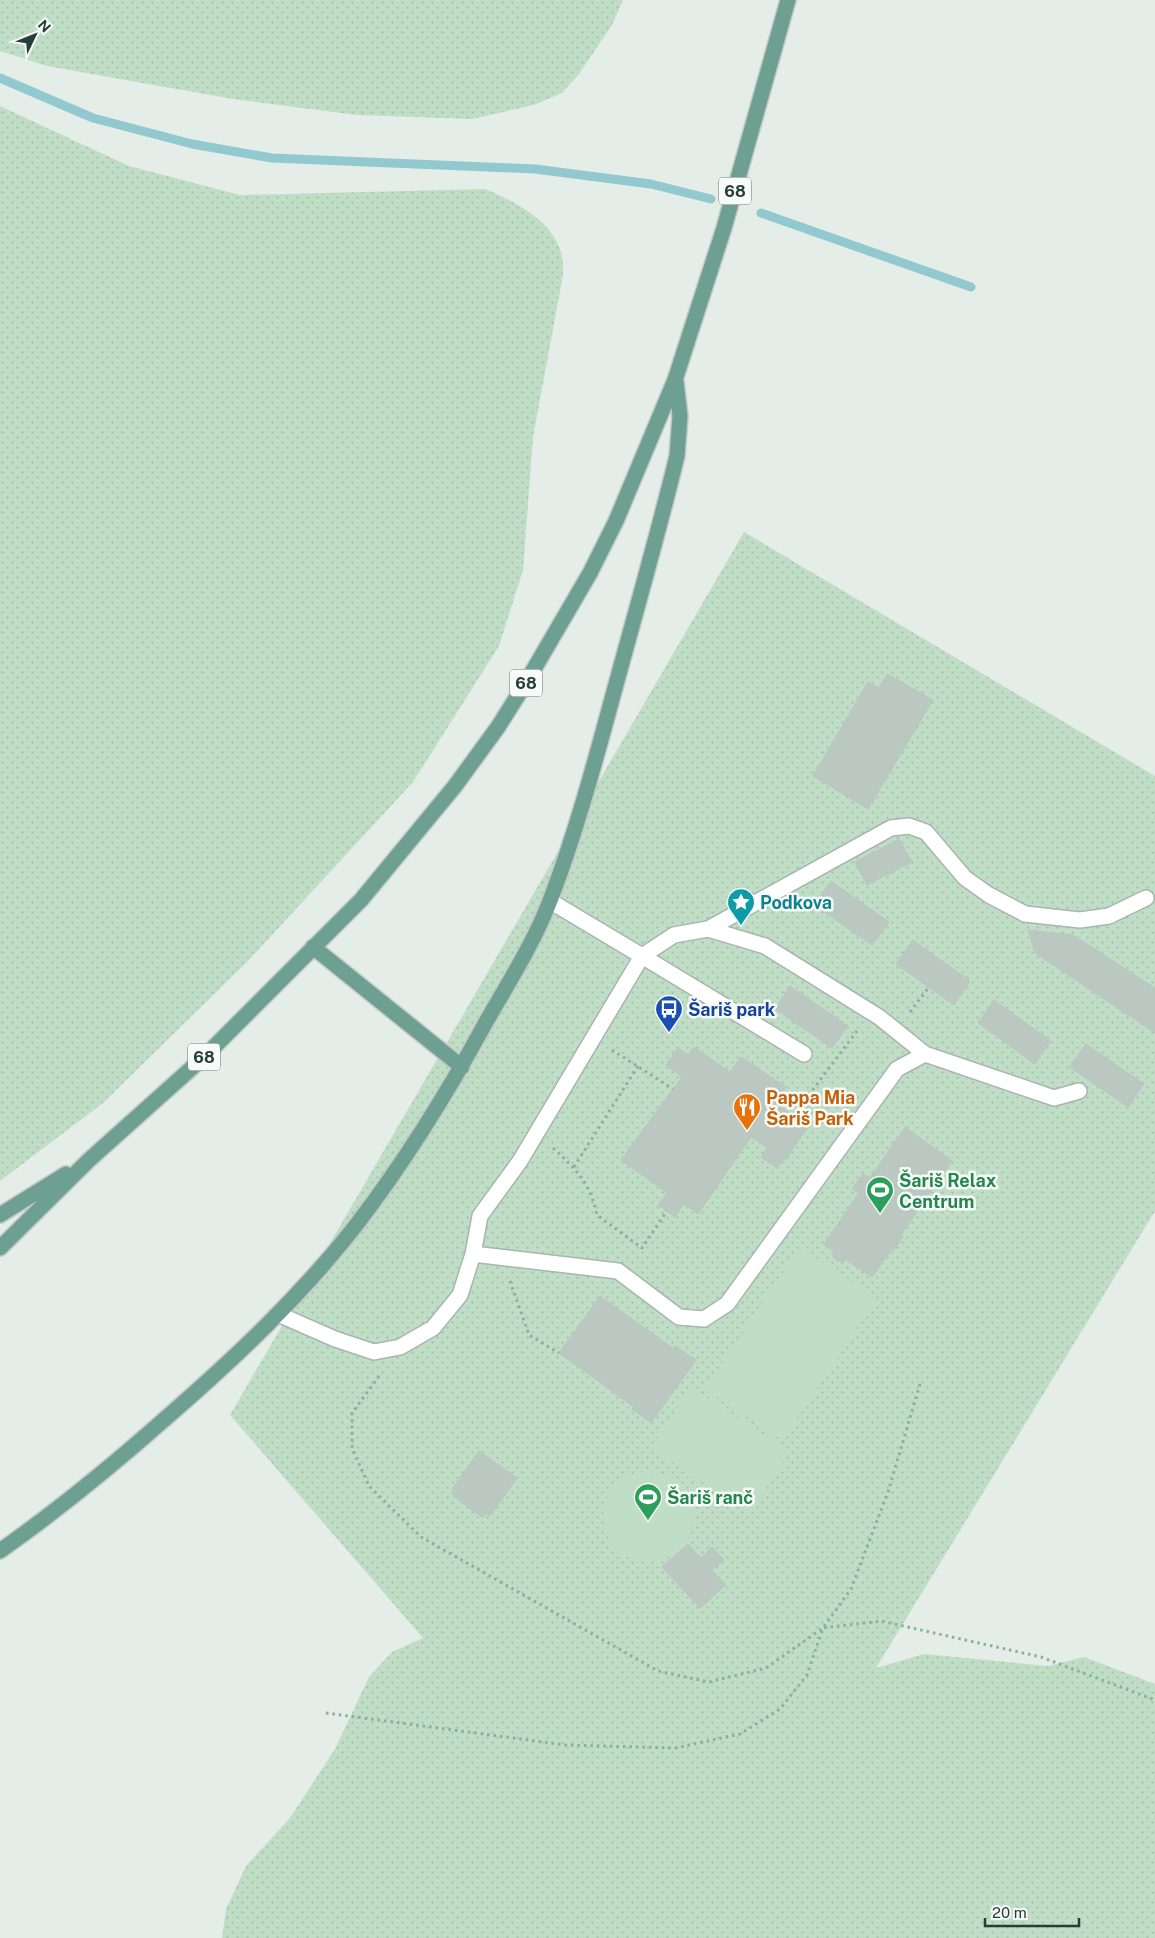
<svg xmlns="http://www.w3.org/2000/svg" width="1155" height="1938" viewBox="0 0 1155 1938" font-family="'Public Sans',sans-serif">
  <defs>
    <pattern id="green-dots" width="8" height="8" patternUnits="userSpaceOnUse" patternTransform="scale(1.25)"><rect width="8" height="8" fill="#c0ddc6"/><path d="M2 2h.1M6 6h.1" fill="none" stroke="#a5bfab" stroke-width="1.8" stroke-linecap="round"/></pattern>
  </defs>
  <rect width="100%" height="100%" fill="#e5ede9"/>
  <path fill="url(#green-dots)" d="M0,0h623l-11,25 -33,49 -17,19 -28,12 -62,14 -115,-4 -124,-16 -186,-33 -47,-15z
    M0,106l129,60 111,29 245,-6c27,11 67,31 76,63 2,7 2,16 2,23l-30,162 -10,133 -24,76 -86,136 -166,180 -144,141 -103,78z
    M744,532l411,244v435l-279,457 48,-14 124,12 36,-9 71,27v254h-933l4,-29 20,-43 44,-48 45,-69 34,-72 23,-25 31,-14 -193,-223z"/>
  <path fill="#c0ddc6" d="M800,1247l77,52 -95,141 -77,-51z
    M691,1387l99,65 -40,61 -99,-65z
    M603 1517a45 45 0 1 1 90 0a45 45 0 1 1-90 0Z"/>
  <g fill="none" stroke-linecap="round" stroke-linejoin="round">
    <path stroke="#91c9ce" stroke-width="9" d="M0,78l93,40 99,26 80,14 263,11 116,15 60,15
      M761,213l210,74"/>
  </g>
  <path fill="#bbc8c2" stroke="#b8c7c0" d="M887,674l46,26 -65,109 -55,-33 55,-94 11,6z
    M899,839l13,23 -45,23 -12,-23z
    M831,881l58,41 -17,23 -58,-40z
    M1028,930l45,5 82,53v45l-120,-80z
    M913,940l57,41 -16,24 -58,-41z
    M790,986l58,40 -16,22 -57,-39z
    M994,1000l57,41 -16,23 -57,-41z
    M1086,1044l58,40 -16,23 -58,-40z
    M694,1047l36,25 11,-15 45,30 -11,16 34,23 -24,34h-2l-6,8 -16,-11 6,-9 -16,-11 -53,77 -14,-10 -9,13 -17,-12 9,-12 -15,-11 55,-76 -31,-21 6,-8 -16,-12 12,-17 10,7z
    M676,1085l31,21 -55,76 -31,-22z
    M905,1127l47,34 -51,74 2,2 -9,13 -1,-2 -21,29 -26,-17 -5,2 -4,-1 -4,-4 1,-6 -10,-7 35,-51 -7,-4 11,-15 7,4z
    M600,1296l74,53 1,-3 21,14 -45,63 -19,-14 2,-2 -75,-54z
    M479,1451l38,27 -27,38 -4,-3 -3,5 -30,-22 3,-4 -4,-3z
    M688,1544l13,14 11,-11 12,13 -12,10 14,15 -26,23 -38,-41z"/>
  <g fill="none" stroke-linecap="round" stroke-linejoin="round">
    <g stroke="#a8b5b0" stroke-width="18">
      <path id="service" d="M708,929l183,-101 18,-2 17,6 39,46 24,17 36,19 55,6 29,-4 37,-18
        M804,1054l-162,-98 32,-21 34,-6 57,17 114,71 46,37
        M473,1254l145,17 61,46 25,2 23,-15 170,-235 28,-15 129,44 25,-7
        M278,1314l57,25 39,13 26,-5 33,-19 27,-33 13,-41 7,-38 40,-55 122,-205 -92,-55"/>
    </g>
    <g stroke="#c2c9c7" stroke-width="18">
      <path id="primary" d="M313,947l149,120
        M0,1215l66,-41
        M0,1248l89,-88 115,-103 157,-157 94,-114 43,-59 29,-46 63,-108 26,-52 59,-141 49,-152 64,-228
        M0,1551c58,-41 113,-86 166,-133 69,-60 135,-122 191,-194 49,-64 91,-132 129,-202 23,-40 49,-81 65,-124 26,-68 45,-140 64,-210 21,-77 43,-154 62,-232l3,-40 -4,-35"/>
    </g>
    <path stroke="#88afa0" stroke-width="3" stroke-dasharray="2.5 4" stroke-linecap="butt" d="M910,1012l19,-25
      M612,1050l61,39
      M793,1116l64,-85
      M553,1148c24,22 37,35 44,67l45,33 25,-37
      M574,1167l64,-101
      M510,1281l19,54 30,18
      M379,1376l-27,37v35l17,38 52,51 237,134 51,11 57,-14 57,-40 28,-39 37,-97 32,-108
      M326,1713l240,32 109,3 65,-14 40,-25 27,-34 16,-47 58,-7 160,36 114,43"/>
    <use href="#service" stroke="#fff" stroke-width="15"/>
    <use href="#primary" stroke="#6da090" stroke-width="15"/>
  </g>
  <defs>
    <g id="sight-pin" transform="scale(1.4375)"><path d="M0 17L-7.5 6A9.5 9.5 0 1 1 7.5 6Z" fill="#0f9aa8" stroke="#f6faf8"/><path d="M0-6L1.8-2.2L6-1.7L2.9 1.2L3.7 5.4L0 3.3L-3.7 5.4L-2.9 1.2L-6-1.7L-1.8-2.2Z" fill="#fff"/></g>
    <g id="bus-pin" transform="scale(1.4375)"><path d="M0 17L-7.5 6A9.5 9.5 0 1 1 7.5 6Z" fill="#1a4fb4" stroke="#f6faf8"/><path d="M-5-6H5V4H4V6H2V4H-2V6H-4V4H-5ZM-3.5-4V0h7V-4ZM-3.5 1.2v1.5H-2V1.2ZM2 1.2v1.5H3.5V1.2Z" fill="#fff"/></g>
    <g id="restaurant-pin" transform="scale(1.4375)"><path d="M0 17L-7.5 6A9.5 9.5 0 1 1 7.5 6Z" fill="#e8710a" stroke="#f6faf8"/><path d="M-5-6h1v4h1v-4h1v4h1v-4h1v5L-1.5 .5V6h-2V.5L-5-1ZM5-6V6H3V1.5H1.5Q1.5-4 5-6Z" fill="#fff"/></g>
    <g id="stadium-pin" transform="scale(1.4375)"><path d="M0 17L-7.5 6A9.5 9.5 0 1 1 7.5 6Z" fill="#2e9e5b" stroke="#f6faf8"/><path d="M0-5a6.5 5 0 1 0 0 10a6.5 5 0 1 0 0-10ZM-3.5-1.8h7v3.6h-7Z" fill="#fff"/></g>
  </defs>
  <g fill-rule="evenodd">
    <use href="#sight-pin" x="741" y="902"/>
    <use href="#bus-pin" x="669" y="1009"/>
    <use href="#restaurant-pin" x="747" y="1107"/>
    <use href="#stadium-pin" x="880" y="1190"/>
    <use href="#stadium-pin" x="648" y="1497"/>
  </g>
  <g text-anchor="middle" dominant-baseline="central" stroke-width="5" stroke-linejoin="round" paint-order="stroke">
    <g fill="#f6faf8" stroke="#647670" stroke-width="1">
      <rect x="719" y="177.5" width="32" height="27" rx="4"/>
      <rect x="510" y="669.5" width="32" height="27" rx="4"/>
      <rect x="188" y="1043.5" width="32" height="27" rx="4"/>
    </g>
    <g font-size="16" font-weight="bold" fill="#253e36">
      <text x="735" y="191">68</text>
      <text x="526" y="683">68</text>
      <text x="204" y="1057">68</text>
    </g>
    <g font-size="18" font-weight="bold" fill="#0d838f" stroke="#f6faf8" text-anchor="start">
      <text x="760" y="902">Podkova</text>
    </g>
    <g font-size="18" font-weight="bold" fill="#164399" stroke="#f6faf8" text-anchor="start">
      <text x="688" y="1009">Šariš park</text>
    </g>
    <g font-size="18" font-weight="bold" fill="#c56008" stroke="#f6faf8" text-anchor="start">
      <text x="766" y="1097">Pappa Mia<tspan x="766" dy="21">Šariš Park</tspan></text>
    </g>
    <g font-size="18" font-weight="bold" fill="#27864d" stroke="#f6faf8" text-anchor="start">
      <text x="899" y="1180">Šariš Relax<tspan x="899" dy="21">Centrum</tspan></text>
      <text x="667" y="1497">Šariš ranč</text>
    </g>
  </g>
  <g transform="translate(35 35) rotate(47)" stroke="#f6faf8" stroke-width="4" paint-order="stroke">
  <path d="M0-4L9 19L0 12L-9 19Z" fill="#253e36"/>
  <text y="-8" font-size="14" font-weight="bold" text-anchor="middle" fill="#253e36">N</text>
  </g>
  <path d="M985 1918v8h94v-8" fill="none" stroke="#253e36" stroke-width="2.5"/>
  <text x="992" y="1918" font-size="15" fill="#253e36" stroke="#f6faf8" stroke-width="4" paint-order="stroke">20 m</text>
</svg>
